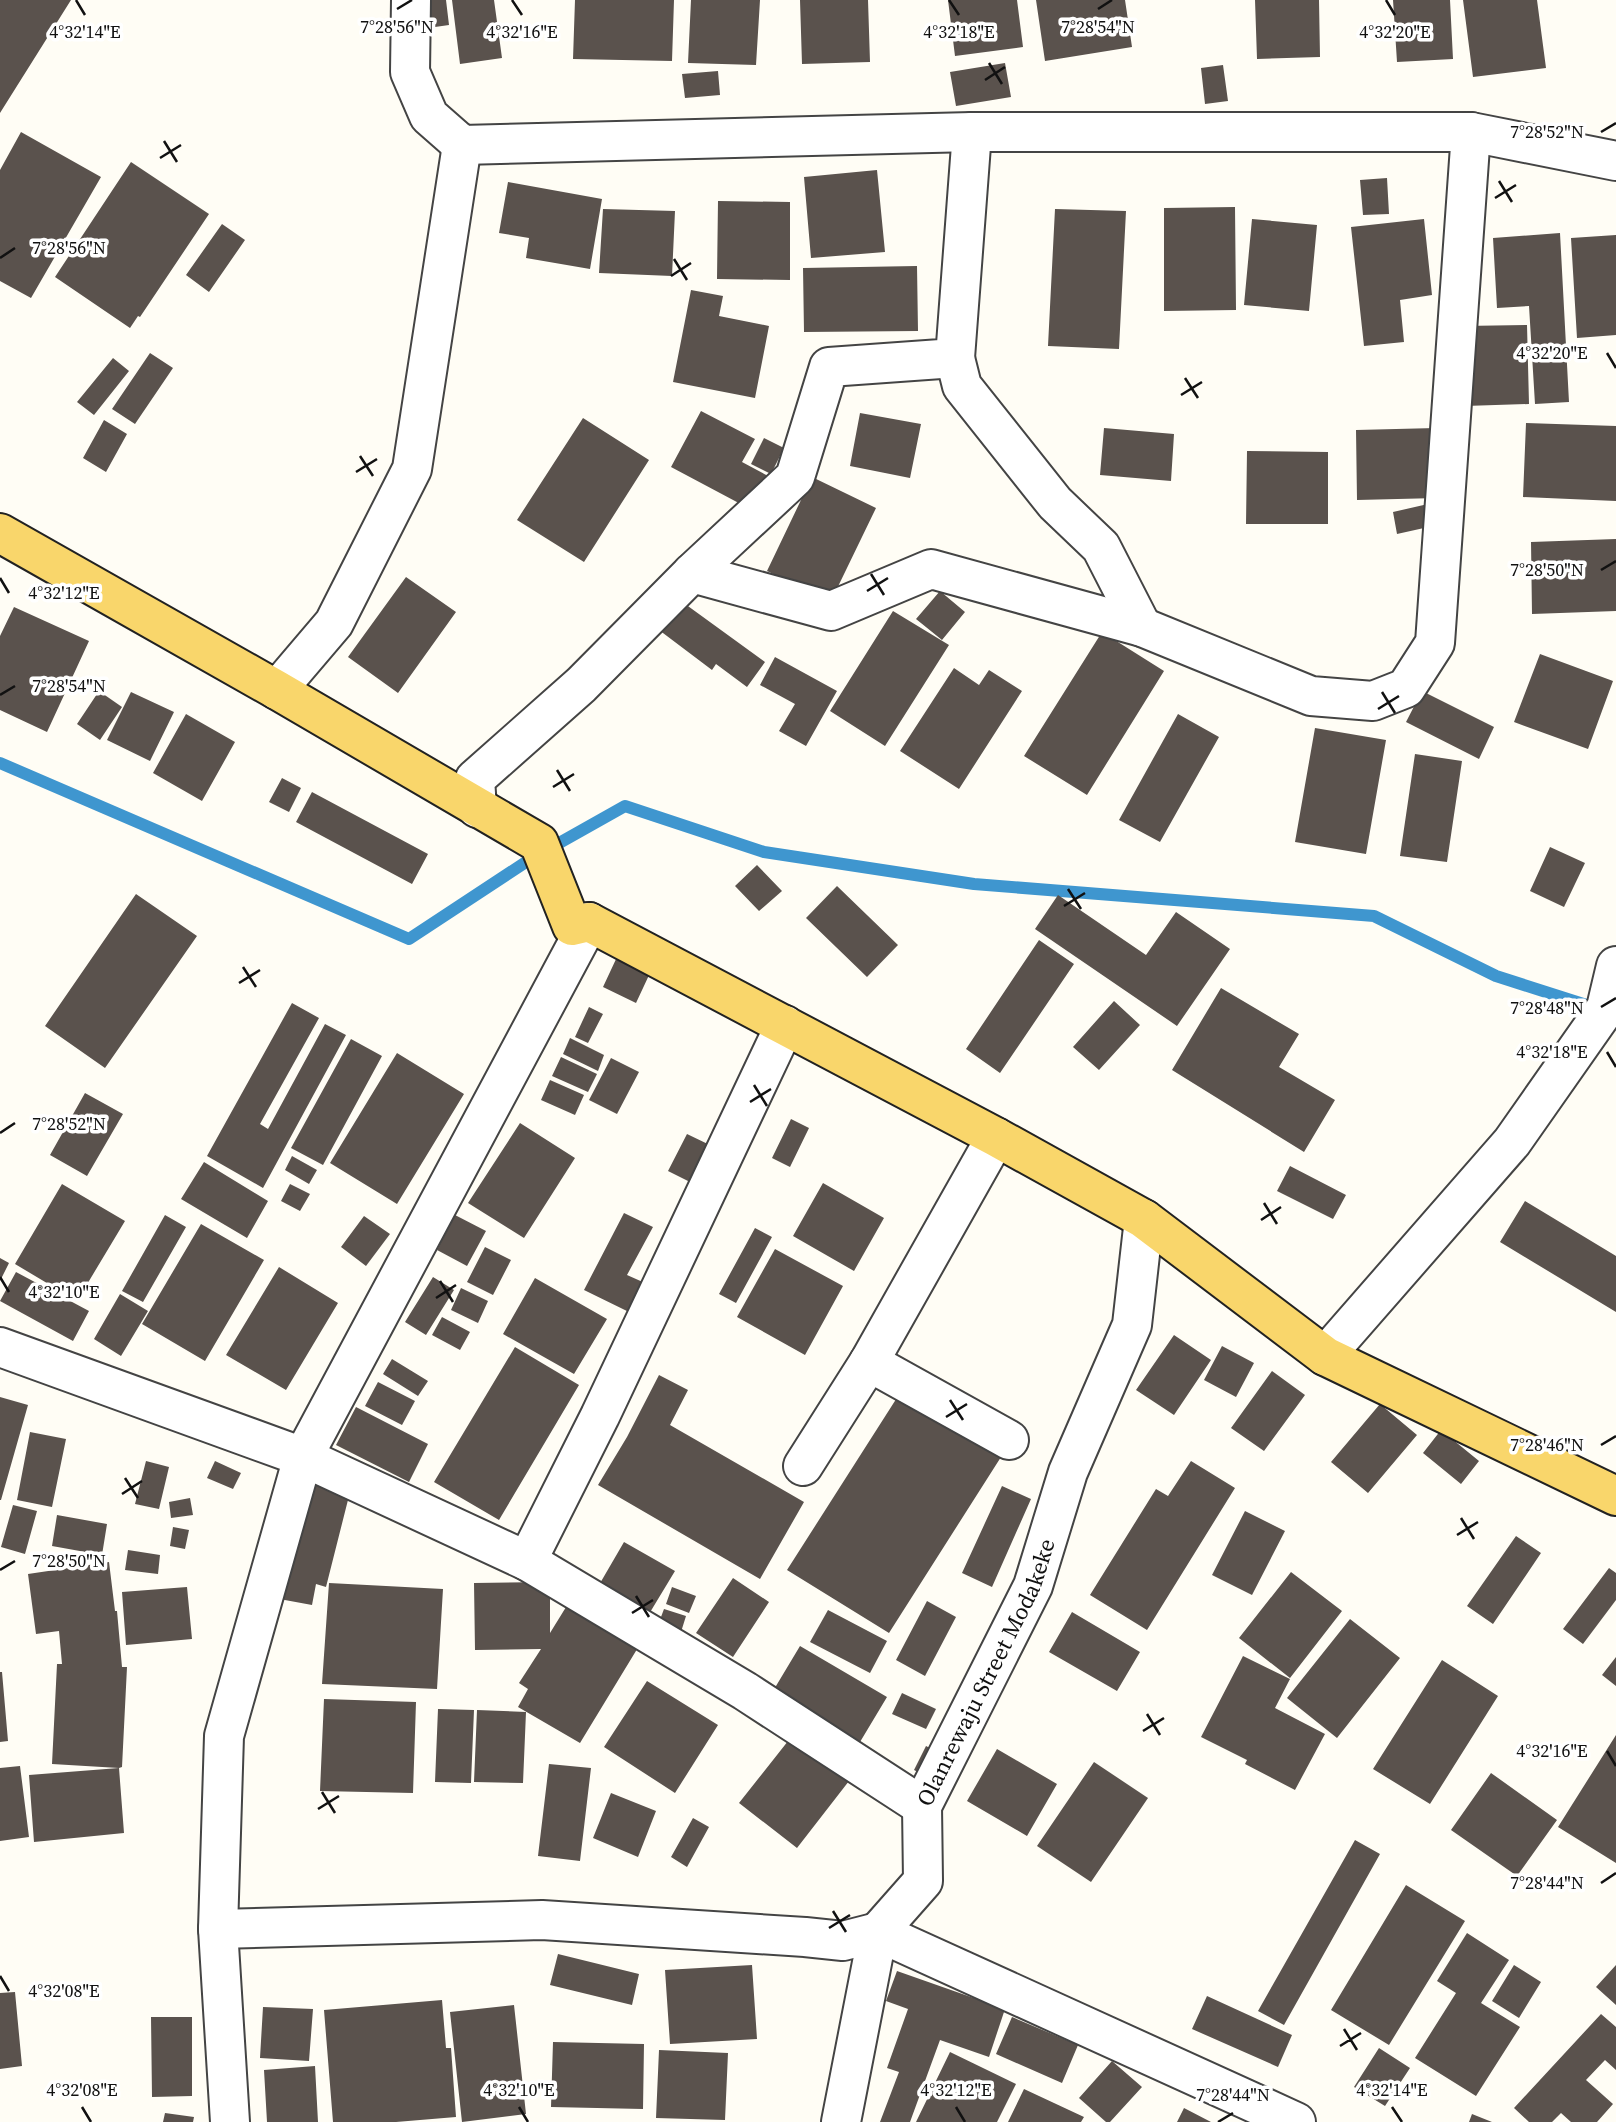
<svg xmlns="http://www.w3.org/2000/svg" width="1616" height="2122" viewBox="0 0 1616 2122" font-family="'Source Serif 4',serif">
  <rect width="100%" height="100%" fill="#fffdf5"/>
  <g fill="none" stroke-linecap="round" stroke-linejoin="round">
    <path stroke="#3f96cf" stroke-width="12" d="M0,763l409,176 120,-79 96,-54 139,46 210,32 400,32 122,60 103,33"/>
  </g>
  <path fill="#5a524d" d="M0,0h71l-71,113z
    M418,0h28l3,25 -28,4z
    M452,0h42l8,58 -42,6z
    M575,0h99l-2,61 -99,-2z
    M691,0h69l-4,65 -68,-2z
    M800,0h68l2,62 -68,2z
    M948,0h69l6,47 -68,9z
    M1036,0h89l7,47 -87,14z
    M1255,0h64l1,57 -63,2z
    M1393,0h57l3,59 -56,3z
    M1463,0h74l9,68 -73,9z
    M1005,63l6,34 -55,9 -6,-34z
    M1223,65l5,36 -23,3 -4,-36z
    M718,71l2,24 -35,3 -3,-24z
    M21,132l80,45 -70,121 -31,-17v-111z
    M131,162l78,52 -69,103 -2,-1 -8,12 -75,-51z
    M877,170l8,82 -74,6 -7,-81z
    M1387,178l2,36 -26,1 -3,-35z
    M508,182l94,17 -12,70 -64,-11 3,-20 -30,-5z
    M718,201l72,1v78l-73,-1z
    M1235,207l1,103 -72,1v-103z
    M603,209l72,2 -3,65 -73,-3z
    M1055,209l71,2 -7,138 -71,-3z
    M1252,219l65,6 -8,86 -65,-6z
    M1424,219l8,76 -32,5 4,42 -40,4 -13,-119z
    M222,224l23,16 -36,52 -23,-17z
    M1560,233l9,169 -34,2 -6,-98 -32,2 -4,-70z
    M1616,235v100l-39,3 -6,-100z
    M917,266l1,65 -114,1 -1,-64z
    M691,290l32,6 -4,20 50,10 -14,72 -82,-16z
    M1527,325l2,79 -64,2 -2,-80z
    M150,353l23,15 -38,56 -23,-15z
    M113,358l16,13 -35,44 -17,-13z
    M701,411l54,28 -13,23 26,14 -18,33 -79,-42z
    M860,413l61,11 -11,54 -60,-12z
    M583,418l66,42 -65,102 -67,-42z
    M104,420l23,14 -21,38 -23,-14z
    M1526,423l90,3v75l-93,-4z
    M1104,428l70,6 -3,47 -71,-6z
    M1436,428l2,70 -81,2 -1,-70z
    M764,438l20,10 -13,26 -20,-10z
    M1247,451l81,1v72h-82z
    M812,477l64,31 -45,93 -64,-30z
    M1428,504l5,22 -36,8 -4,-22z
    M1616,539v72l-84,3 -1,-72z
    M406,577l50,35 -58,81 -50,-36z
    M940,591l25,21 -23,28 -26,-21z
    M681,601l84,61 -18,25 -31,-23 -4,6 -53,-40z
    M14,607l75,34 -42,91 -47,-22v-74z
    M893,611l56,34 -64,101 -55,-35z
    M1102,632l62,39 -77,124 -63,-39z
    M1540,654l73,27 -25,68 -74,-27z
    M775,657l62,34 -31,55 -27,-15 16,-27 -35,-19z
    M954,668l25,17 10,-15 33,21 -63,98 -59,-38z
    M99,691l23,16 -22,33 -23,-16z
    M1422,691l72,36 -15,32 -73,-37z
    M131,692l43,20 -24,49 -43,-21z
    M186,714l49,28 -33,59 -49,-28z
    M1178,714l41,23 -59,105 -41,-22z
    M1315,728l71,12 -20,114 -71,-12z
    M1415,754l47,7 -15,101 -47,-6z
    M282,778l19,10 -12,24 -20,-10z
    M312,792l116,62 -16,30 -116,-62z
    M1550,847l35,16 -21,44 -34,-16z
    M757,865l25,26 -23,20 -24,-25z
    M837,886l61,59 -31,32 -61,-59z
    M136,894l61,42 -92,132 -60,-42z
    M1058,895l88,60 30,-43 54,37 -53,77 -142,-97z
    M1039,940l35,24 -74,109 -34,-24z
    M617,957l33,16 -14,30 -33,-16z
    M1221,988l78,46 -20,33 56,33 -31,52 -132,-82z
    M1114,1001l26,24 -41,45 -26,-23z
    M292,1003l27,15 -59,106 8,5 57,-105 21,11 -83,153 -56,-32z
    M589,1007l14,7 -15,29 -13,-6z
    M570,1038l34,17 -6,16 -35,-17z
    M351,1039l31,17 -59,109 -32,-17z
    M397,1053l67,41 -67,110 -67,-41z
    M561,1057l36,17 -9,18 -36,-16z
    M611,1058l28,14 -22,42 -28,-14z
    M550,1080l34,15 -9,20 -34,-15z
    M85,1093l38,21 -36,62 -37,-21z
    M791,1119l18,9 -19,39 -18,-9z
    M520,1123l55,35 -51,80 -56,-35z
    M687,1134l27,13 -20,37 -26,-13z
    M292,1156l25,14 -8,14 -24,-14z
    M204,1162l64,39 -21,37 -66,-39z
    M1290,1166l56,29 -13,24 -56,-28z
    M823,1183l61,35 -30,53 -61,-35z
    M62,1184l63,37 -48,80 -62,-37z
    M290,1184l20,10 -10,17 -19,-10z
    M1525,1201l91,55v56l-116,-70z
    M624,1213l29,14 -26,48 18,8 -14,30 -47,-23z
    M165,1215l21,12 -43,75 -21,-11z
    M455,1215l31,16 -19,35 -30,-16z
    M364,1216l26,18 -24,32 -25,-19z
    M201,1224l63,36 -59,101 -63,-37z
    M755,1228l17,9 -36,66 -17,-9z
    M485,1247l26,13 -18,35 -26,-13z
    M775,1249l68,37 -38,69 -68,-38z
    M0,1258l9,5 -9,18z
    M279,1267l59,36 -52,87 -60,-35z
    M16,1272l73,39 -16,30 -73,-40z
    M433,1277l21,13 -28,45 -21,-13z
    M535,1278l72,41 -33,55 -71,-40z
    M461,1288l27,13 -10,22 -27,-13z
    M120,1294l28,17 -27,45 -27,-17z
    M442,1317l28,15 -10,18 -28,-15z
    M1174,1335l37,25 -37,55 -38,-25z
    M1222,1346l32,17 -18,34 -32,-17z
    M515,1347l64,38 -80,135 -65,-38z
    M392,1359l36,22 -10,15 -35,-22z
    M1272,1371l33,24 -41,56 -33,-23z
    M659,1375l29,15 -18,35 134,77 -44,77 -162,-94 29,-48z
    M378,1382l37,19 -13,24 -37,-19z
    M900,1393l101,64 -112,176 -102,-63z
    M0,1397l28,8 -27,95h-1z
    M1380,1404l37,31 -49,58 -37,-31z
    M356,1407l72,37 -19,38 -73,-37z
    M1441,1430l38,31 -18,23 -38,-31z
    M30,1432l36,7 -14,68 -35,-7z
    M146,1461l23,6 -10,42 -24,-5z
    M215,1461l26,12 -8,16 -26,-11z
    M1191,1461l44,27 -88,142 -57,-35 66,-106 12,7z
    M308,1482l42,10 -24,95 -10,-3 -4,21 -38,-7z
    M1002,1486l29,13 -39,88 -30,-14z
    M190,1498l3,17 -22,3 -2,-16z
    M13,1505l24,6 -12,43 -24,-7z
    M1245,1511l40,20 -33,64 -40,-20z
    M57,1515l50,9 -5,31 -50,-9z
    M173,1527l16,3 -4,19 -15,-3z
    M1516,1536l25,17 -48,71 -26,-18z
    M624,1542l51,29 -26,43 -50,-29z
    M128,1550l32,5 -2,19 -33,-4z
    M109,1562l6,49h2l5,56h5l-5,100 -3,1 5,65 -90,9 -5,-67 90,-7 -67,-4 5,-100h5l-3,-33 -23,3 -8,-60z
    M1609,1568l7,5v27l-33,44 -20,-15z
    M1291,1572l51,39 -52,67 -51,-40z
    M733,1578l36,24 -36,55 -37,-24z
    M550,1582v51l21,-34 71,42 -62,102 -62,-36 10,-18 -9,-6 22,-34 -66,1 -1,-67z
    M329,1583l114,6 -6,100 -115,-5z
    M187,1587l5,52 -66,6 -4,-53z
    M672,1587l24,9 -7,17 -23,-9z
    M927,1601l29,16 -31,59 -29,-16z
    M664,1609l22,7 -5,16 -23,-7z
    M828,1610l59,31 -17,32 -60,-31z
    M1072,1612l68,40 -23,39 -68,-39z
    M1350,1619l50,39 -63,80 -50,-40z
    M800,1646l87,51 -30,50 -87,-51z
    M1243,1656l47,23 -15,29 50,26 -30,56 -50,-26 2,-4 -46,-23z
    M1616,1657v29l-14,-11z
    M1442,1660l56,36 -68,108 -57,-35z
    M0,1672h2l6,69 -8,1z
    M647,1681l71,44 -43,68 -71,-46z
    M902,1693l34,16 -10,20 -34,-15z
    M324,1699l92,3 -3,91 -93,-2z
    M438,1709l36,1 -3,73 -36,-1z
    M477,1710l49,2 -3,71 -49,-1z
    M1616,1735v128l-58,-36z
    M792,1736l57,45 -52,67 -58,-45z
    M926,1746l14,7 -12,24 -14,-7z
    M997,1749l60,35 -30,52 -60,-35z
    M1094,1762l54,36 -57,84 -54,-36z
    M549,1764l42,4 -11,93 -42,-5z
    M20,1766l9,71 -29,4v-73z
    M1491,1773l66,47 -40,56 -66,-46z
    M611,1793l45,18 -18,46 -45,-19z
    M693,1818l16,9 -22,40 -16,-10z
    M1355,1840l25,14 -96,171 -26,-14z
    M1406,1885l59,36 -76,124 -58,-35z
    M1467,1933l42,27 -28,43 39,24 -44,69 -61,-38 41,-65 -19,-12z
    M558,1954l81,20 -7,31 -82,-20z
    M752,1965l5,74 -87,5 -5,-74z
    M1514,1965l27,17 -22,36 -27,-17z
    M1616,1965v40l-20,-18z
    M897,1971l108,38 -16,48 -49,-17 -30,82h-30l19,-50 -12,-4 21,-59 -22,-8z
    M15,1992l7,74 -22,3v-76z
    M1207,1996l85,39 -14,32 -86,-38z
    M442,2000l4,48h5l5,69 -60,5h-63l-9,-112z
    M514,2005l12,109 -64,8 -12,-110z
    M263,2007l50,2 -4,52 -49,-3z
    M1601,2014l15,13v43l-11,-10 -19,20 27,24 -16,18h-26l-10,-9 -9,9h-23l-15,-14z
    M151,2017h41v79l-40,1z
    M1012,2017l66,28 -16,38 -66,-29z
    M553,2042l91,2 -1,65 -92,-2z
    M1379,2048l31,20 -25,38 -31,-19z
    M659,2050l69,3 -3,67 -69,-2z
    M950,2052l66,32 -19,38h-81z
    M1112,2061l30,26 -32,35h-4l-27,-24z
    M315,2066l3,56h-51l-3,-52z
    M1024,2089l60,28 -3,5h-73z
    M1184,2108l27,14h-34z
    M165,2113l29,4 -1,5h-30z
    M1472,2114l20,8h-23z"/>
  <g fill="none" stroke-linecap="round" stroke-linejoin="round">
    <g stroke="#444" stroke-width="42">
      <g id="minor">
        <path d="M411,0l-1,72 19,44 33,29 510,-13h499l145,29"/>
        <path d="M955,358l7,28 93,117 46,44 41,80"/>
        <path d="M692,573l139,38 100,-42 211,58 169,69 62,5 33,-13 29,-45 36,-511"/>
        <path d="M277,690l57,-67 78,-154 50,-324"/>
        <path d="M477,808l-2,-29 106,-94 111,-112 103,-96 34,-110 126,-9 17,-226"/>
        <path d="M0,1347l303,110 224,104 218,130 177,115"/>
        <path d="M1325,1356l187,-214 94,-134 10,-42"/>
        <path d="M869,1362l140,78"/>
        <path d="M803,1466l66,-104 127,-225"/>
        <path d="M527,1561l73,-145 185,-391"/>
        <path d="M218,1929l324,-9 263,17 38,4 35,-9 418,190"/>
        <path d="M230,2122l-12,-193 6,-193 79,-279 286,-535"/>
        <path id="s1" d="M841,2122l37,-190 45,-51 -1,-75 111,-220 35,-114 64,-147 12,-106"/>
      </g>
    </g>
    <g stroke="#222" stroke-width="42">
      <path id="major" d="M0,533l277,157 262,153 33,83 17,-4 407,215 148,82 181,137 291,140"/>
    </g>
    <use href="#minor" stroke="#fff" stroke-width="38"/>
    <use href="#major" stroke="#f9d66b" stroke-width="38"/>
  </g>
  <path fill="none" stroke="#111" stroke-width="2.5" d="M76,0l9,15M512,0l10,15M949,0l10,15M1386,0l9,15M397,9l15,-9M1098,9l14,-9M989,63l13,21M985,80l20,-13M1601,132l15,-9M164,141l13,21M160,158l21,-13M1499,181l13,21M1495,198l21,-13M0,258l15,-10M674,259l13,21M671,276l20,-13M1607,353l9,15M1185,378l13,20M1181,395l21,-13M360,456l13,20M356,472l21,-13M1601,570l15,-9M871,574l13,21M0,578l9,15M867,591l21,-13M1382,692l13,21M0,695l15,-9M1378,709l21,-13M557,770l13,21M553,787l21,-13M1068,889l13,20M1064,906l21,-13M243,967l13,20M239,983l21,-13M1601,1007l15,-9M1607,1052l9,15M754,1085l13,21M750,1102l21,-13M0,1133l15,-10M1264,1203l13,21M1261,1220l20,-13M0,1277l9,15M440,1281l13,21M436,1298l20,-13M950,1400l13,20M946,1417l21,-13M1601,1445l15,-9M125,1478l13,20M122,1494l20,-13M1461,1518l13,21M1457,1535l21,-13M0,1570l15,-9M636,1596l13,21M632,1613l21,-13M1147,1714l13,21M1143,1731l21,-13M1607,1751l9,15M322,1792l13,21M318,1809l21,-13M1601,1883l15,-10M833,1911l13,21M829,1928l21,-13M0,1976l9,15M1344,2029l13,21M1340,2046l21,-13M82,2107l9,15M519,2107l9,15M956,2107l9,15M1392,2107l10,15M1218,2122l15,-9"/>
  <g text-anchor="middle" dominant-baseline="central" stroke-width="7" stroke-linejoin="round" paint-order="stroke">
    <g font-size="23" fill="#111" stroke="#fff">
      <text stroke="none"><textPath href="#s1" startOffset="485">Olanrewaju Street Modakeke</textPath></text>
    </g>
  </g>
  <g font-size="18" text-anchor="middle" fill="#111" stroke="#fff" stroke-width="7" stroke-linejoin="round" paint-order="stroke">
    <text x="397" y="33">7°28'56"N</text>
    <text x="1098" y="33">7°28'54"N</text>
    <text x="85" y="38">4°32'14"E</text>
    <text x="522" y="38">4°32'16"E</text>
    <text x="959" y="38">4°32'18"E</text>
    <text x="1395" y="38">4°32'20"E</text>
    <text x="1547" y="138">7°28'52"N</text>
    <text x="69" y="254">7°28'56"N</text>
    <text x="1552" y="359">4°32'20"E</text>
    <text x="1547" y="576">7°28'50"N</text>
    <text x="64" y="599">4°32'12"E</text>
    <text x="69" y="692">7°28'54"N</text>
    <text x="1547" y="1014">7°28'48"N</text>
    <text x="1552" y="1058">4°32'18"E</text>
    <text x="69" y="1130">7°28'52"N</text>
    <text x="64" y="1298">4°32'10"E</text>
    <text x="1547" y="1451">7°28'46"N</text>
    <text x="69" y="1567">7°28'50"N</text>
    <text x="1552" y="1757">4°32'16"E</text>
    <text x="1547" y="1889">7°28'44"N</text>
    <text x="64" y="1997">4°32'08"E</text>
    <text x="82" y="2096">4°32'08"E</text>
    <text x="519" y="2096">4°32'10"E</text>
    <text x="956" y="2096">4°32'12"E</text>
    <text x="1392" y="2096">4°32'14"E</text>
    <text x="1233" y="2101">7°28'44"N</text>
  </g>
</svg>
